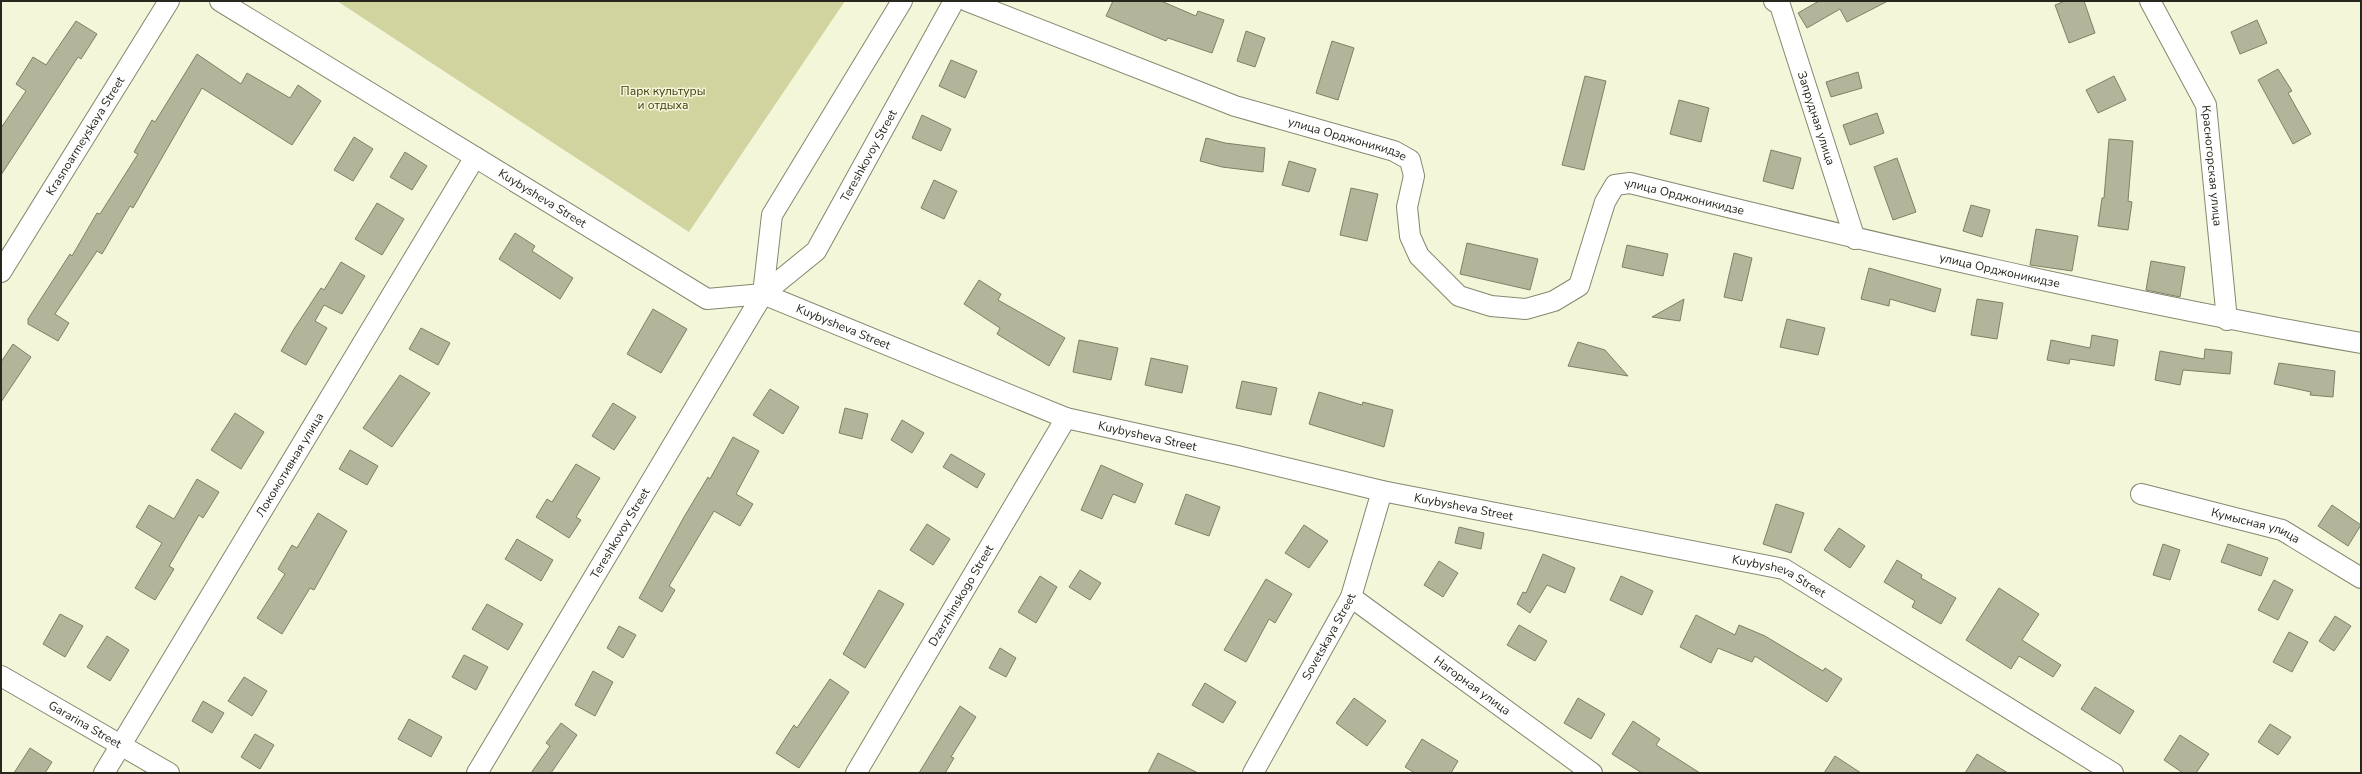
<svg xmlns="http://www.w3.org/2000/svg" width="2362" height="774" viewBox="0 0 2362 774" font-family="'Nunito Sans',sans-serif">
  <rect width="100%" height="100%" fill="#f4f6da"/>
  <path fill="#d1d49f" d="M337,1h508l-156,231z"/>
  <path fill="#b3b59b" stroke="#7f8067" d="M1113,1h48l35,15 2,-5 26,9 -12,33 -44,-15 -2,3 -60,-25z
    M1819,1h69l-41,21 -7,-13 -33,19 -9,-15z
    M2065,1h19l11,32 -26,10 -14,-38z
    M2257,20l10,23 -27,11 -9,-22z
    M76,21l21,13 -16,25 -3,-2 -77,118v-47l25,-37 -10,-7 17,-27 13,8z
    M1246,31l19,7 -10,29 -18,-6z
    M1332,41l22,7 -16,52 -22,-7z
    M197,54l44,30 6,-11 43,25 8,-13 23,16 -29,44 -90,-57 -69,120 -3,-2 -28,48 -5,-3 -42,63 14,9 -11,18 -30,-17v-5l42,-65 2,2 25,-43 3,1 38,-60 -4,-2 18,-32 3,2z
    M951,60l26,11 -12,27 -26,-12z
    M2278,69l14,22 -4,2 23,41 -18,10 -35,-64z
    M1858,72l4,16 -31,9 -5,-15z
    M1585,76l21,5 -22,89 -22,-5z
    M2114,76l12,24 -28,13 -12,-23z
    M1679,100l30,8 -8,34 -31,-8z
    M1877,113l7,20 -34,12 -7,-20z
    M922,115l29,14 -10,22 -29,-13z
    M354,137l19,12 -20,32 -19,-11z
    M1206,138l19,5 40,5 -2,24 -41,-5 -22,-6z
    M2109,139l24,2 -5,60 4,1 -4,28 -30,-4 4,-28h2z
    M1771,150l30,8 -8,31 -30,-8z
    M405,152l22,14 -15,24 -22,-13z
    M1897,158l19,54 -23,8 -19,-53z
    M1289,161l27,8 -7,23 -27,-7z
    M934,180l23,11 -13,28 -23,-11z
    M1351,188l27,6 -11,47 -27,-6z
    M377,203l27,16 -22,36 -27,-16z
    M1971,205l19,5 -8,27 -19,-6z
    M2036,229l42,7 -6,35 -42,-6z
    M515,233l20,13 -3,5 41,27 -13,21 -61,-40z
    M1467,243l71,16 -8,31 -70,-16z
    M1627,245l41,9 -5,22 -41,-9z
    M1734,253l18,5 -10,43 -18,-4z
    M2151,261l34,6 -5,30 -34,-7z
    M341,262l24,14 -23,38 -18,-9 -9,16 12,7 -21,37 -25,-14 13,-22 27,-41 3,2z
    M1869,268l72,21 -6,23 -45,-13 -1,7 -28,-7z
    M979,280l22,14 -3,6 67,38 -16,28 -52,-32 3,-6 -36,-24z
    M1684,299l-4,22 -28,-4z
    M1977,299l26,4 -6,36 -26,-4z
    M653,309l34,20 -26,44 -34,-19z
    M1787,319l38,9 -7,27 -38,-8z
    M421,328l29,15 -12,22 -29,-16z
    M2092,335l26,5 -4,26 -44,-7 -1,5 -22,-4 4,-20 39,8z
    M1079,340l39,8 -7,32 -38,-8z
    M1578,342l27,8 23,26 -60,-10z
    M13,344l18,13 -30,45v-40z
    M2205,349l27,3 -2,22 -47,-4 -3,15 -25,-5 5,-29 44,8z
    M1151,358l37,8 -6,27 -37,-8z
    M2279,363l56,8 -2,26 -23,-2 1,-3 -37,-8z
    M400,375l30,18 -38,54 -29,-19z
    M1242,381l35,7 -6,27 -35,-7z
    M770,389l29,18 -16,27 -30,-19z
    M1319,392l43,13 1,-3 30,8 -9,37 -75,-23z
    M613,403l23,14 -22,33 -22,-14z
    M845,408l23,6 -6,25 -23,-6z
    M235,413l29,19 -23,37 -30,-19z
    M902,420l22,13 -12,20 -21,-13z
    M733,437l26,14 -23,43 17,10 -13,22 -26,-15 -45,75 6,4 -13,22 -23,-14 45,-81 24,-40 2,2z
    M350,450l28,16 -11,19 -28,-16z
    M951,454l34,20 -8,14 -34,-21z
    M576,464l24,14 -24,39 5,3 -12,18 -33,-21 11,-18 5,3z
    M1101,465l42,19 -8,19 -22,-9 -11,25 -21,-9z
    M197,479l22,13 -16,26 -4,-3 -30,51 5,3 -19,31 -20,-12 27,-45 -26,-16 13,-22 25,14z
    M1186,494l34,13 -11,29 -34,-12z
    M1776,504l28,9 -13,40 -28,-9z
    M2332,505l29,20 -13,21 -30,-20z
    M318,513l29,18 -33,59 -4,-2 -28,46 -25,-16 28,-44 -7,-5 14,-24 5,3z
    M927,524l23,15 -17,26 -23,-15z
    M1304,525l24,16 -19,27 -24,-15z
    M1459,527l25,6 -3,16 -26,-6z
    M1839,528l26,18 -15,22 -26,-18z
    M517,539l36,21 -12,21 -36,-22z
    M2163,544l17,6 -10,30 -17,-5z
    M2228,544l40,14 -7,18 -40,-14z
    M1543,554l32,14 -10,25 -18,-8 -17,28 -13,-9 6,-12 3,1z
    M1897,560l25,15 -1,3 35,20 -15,26 -29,-17 3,-6 -31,-19z
    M1439,561l19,12 -15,24 -19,-12z
    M1080,570l21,13 -11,17 -21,-13z
    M1040,576l17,11 -21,36 -18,-11z
    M1621,576l32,15 -11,24 -32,-15z
    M1266,579l26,15 -17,29 -6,-4 -23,43 -22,-12z
    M2274,580l19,10 -15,30 -20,-10z
    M1999,588l40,26 -17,26 39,25 -8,12 -34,-21 -8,13 -45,-29z
    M879,590l25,14 -39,64 -22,-14z
    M487,604l36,20 -15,26 -36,-21z
    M60,614l23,12 -18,31 -22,-13z
    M1696,615l39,20 4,-10 26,11 58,35 2,-3 17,11 -15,23 -72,-46 -3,6 -34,-14 -7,15 -31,-16z
    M2335,616l16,10 -17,25 -15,-10z
    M1519,625l28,16 -12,20 -28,-16z
    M619,626l17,9 -13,23 -16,-10z
    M2289,632l19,10 -16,30 -19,-10z
    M107,636l22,14 -19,31 -23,-14z
    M1000,648l16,10 -10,19 -17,-9z
    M464,655l24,12 -12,23 -24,-13z
    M593,671l20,11 -18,34 -20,-11z
    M244,677l23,14 -15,25 -24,-15z
    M830,679l19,13 -50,76 -23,-15 18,-28 3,3z
    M1205,683l31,19 -13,21 -31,-18z
    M2095,687l39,24 -14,23 -39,-25z
    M1354,698l32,23 -19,25 -31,-23z
    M1578,698l27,16 -14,25 -27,-16z
    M203,701l21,12 -12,20 -20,-12z
    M960,706l16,11 -25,40 3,1 -9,15h-26z
    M409,719l33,18 -11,20 -33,-18z
    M1633,721l27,18 -4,6 44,28h-58l-30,-19z
    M561,723l16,12 -26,38h-20l19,-27 -4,-3z
    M2270,724l21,13 -13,18 -20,-13z
    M255,734l19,11 -14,24 -19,-12z
    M2180,735l29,19 -13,19h-13l-19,-13z
    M1422,739l36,22 -7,12h-36l-10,-6z
    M30,748l22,14 -7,11h-31z
    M1158,753l40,20h-50z
    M1977,754l31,19h-43z
    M1835,756l26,17h-37z"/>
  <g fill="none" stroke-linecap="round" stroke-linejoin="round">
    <g stroke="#85876e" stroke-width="22">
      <g id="street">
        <path id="s1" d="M220,1l487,298 56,-5 303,124 171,38 145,35 402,78 329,204"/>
        <path id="s2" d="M967,1l268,105 159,45 16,9 4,16 -7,31 3,29 9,20 40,40 32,10 35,3 28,-8 25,-15 26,-84 10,-17 15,-2c242,60 485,117 731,160"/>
        <path id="s3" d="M1774,1l6,4 75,234"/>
        <path id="s4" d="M2150,1l56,104 21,215"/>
        <path id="s5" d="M1,272l168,-271"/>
        <path d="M763,294l9,-79 130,-214"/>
        <path id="s6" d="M2141,494l141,36 79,48"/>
        <path id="s7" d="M1351,597l241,176"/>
        <path id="s8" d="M1,676l168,97"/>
        <path id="s9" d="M104,773l371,-616"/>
        <path id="s10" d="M477,773l286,-479 53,-43 138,-250"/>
        <path id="s11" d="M856,773l210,-355"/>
        <path id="s12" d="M1253,773l98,-176 31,-106"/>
      </g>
    </g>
    <use href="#street" stroke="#fff" stroke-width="20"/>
  </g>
  <g text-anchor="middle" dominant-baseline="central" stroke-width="3" stroke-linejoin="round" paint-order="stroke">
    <g font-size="12" fill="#3d3d09" stroke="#f4f6da">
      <text x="663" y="91">Парк культуры<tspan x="663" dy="14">и отдыха</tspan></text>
    </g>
    <g font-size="12" fill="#27271d" stroke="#f4f6da">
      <text stroke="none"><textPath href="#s3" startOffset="126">Запрудная улица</textPath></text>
      <text stroke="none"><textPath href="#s5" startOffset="160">Krasnoarmeyskaya Street</textPath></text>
      <text stroke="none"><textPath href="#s2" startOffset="405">улица Орджоникидзе</textPath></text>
      <text stroke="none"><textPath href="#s10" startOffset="735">Tereshkovoy Street</textPath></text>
      <text stroke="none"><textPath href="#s4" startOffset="179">Красногорская улица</textPath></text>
      <text stroke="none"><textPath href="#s1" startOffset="378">Kuybysheva Street</textPath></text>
      <text stroke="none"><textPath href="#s2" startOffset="933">улица Орджоникидзе</textPath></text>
      <text stroke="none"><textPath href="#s2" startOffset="1257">улица Орджоникидзе</textPath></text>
      <text stroke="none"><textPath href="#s1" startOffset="714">Kuybysheva Street</textPath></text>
      <text stroke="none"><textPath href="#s1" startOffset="1038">Kuybysheva Street</textPath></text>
      <text stroke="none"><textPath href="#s9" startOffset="360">Локомотивная улица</textPath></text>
      <text stroke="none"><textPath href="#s1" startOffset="1362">Kuybysheva Street</textPath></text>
      <text stroke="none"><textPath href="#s6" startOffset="119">Кумысная улица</textPath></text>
      <text stroke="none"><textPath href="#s10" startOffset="279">Tereshkovoy Street</textPath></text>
      <text stroke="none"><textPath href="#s1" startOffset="1686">Kuybysheva Street</textPath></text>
      <text stroke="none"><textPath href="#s11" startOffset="206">Dzerzhinskogo Street</textPath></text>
      <text stroke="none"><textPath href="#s12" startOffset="156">Sovetskaya Street</textPath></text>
      <text stroke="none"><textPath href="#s7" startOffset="150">Нагорная улица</textPath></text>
      <text stroke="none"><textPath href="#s8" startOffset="97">Gararina Street</textPath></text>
    </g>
  </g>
  <rect width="2362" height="774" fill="none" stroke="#27271d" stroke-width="4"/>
</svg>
